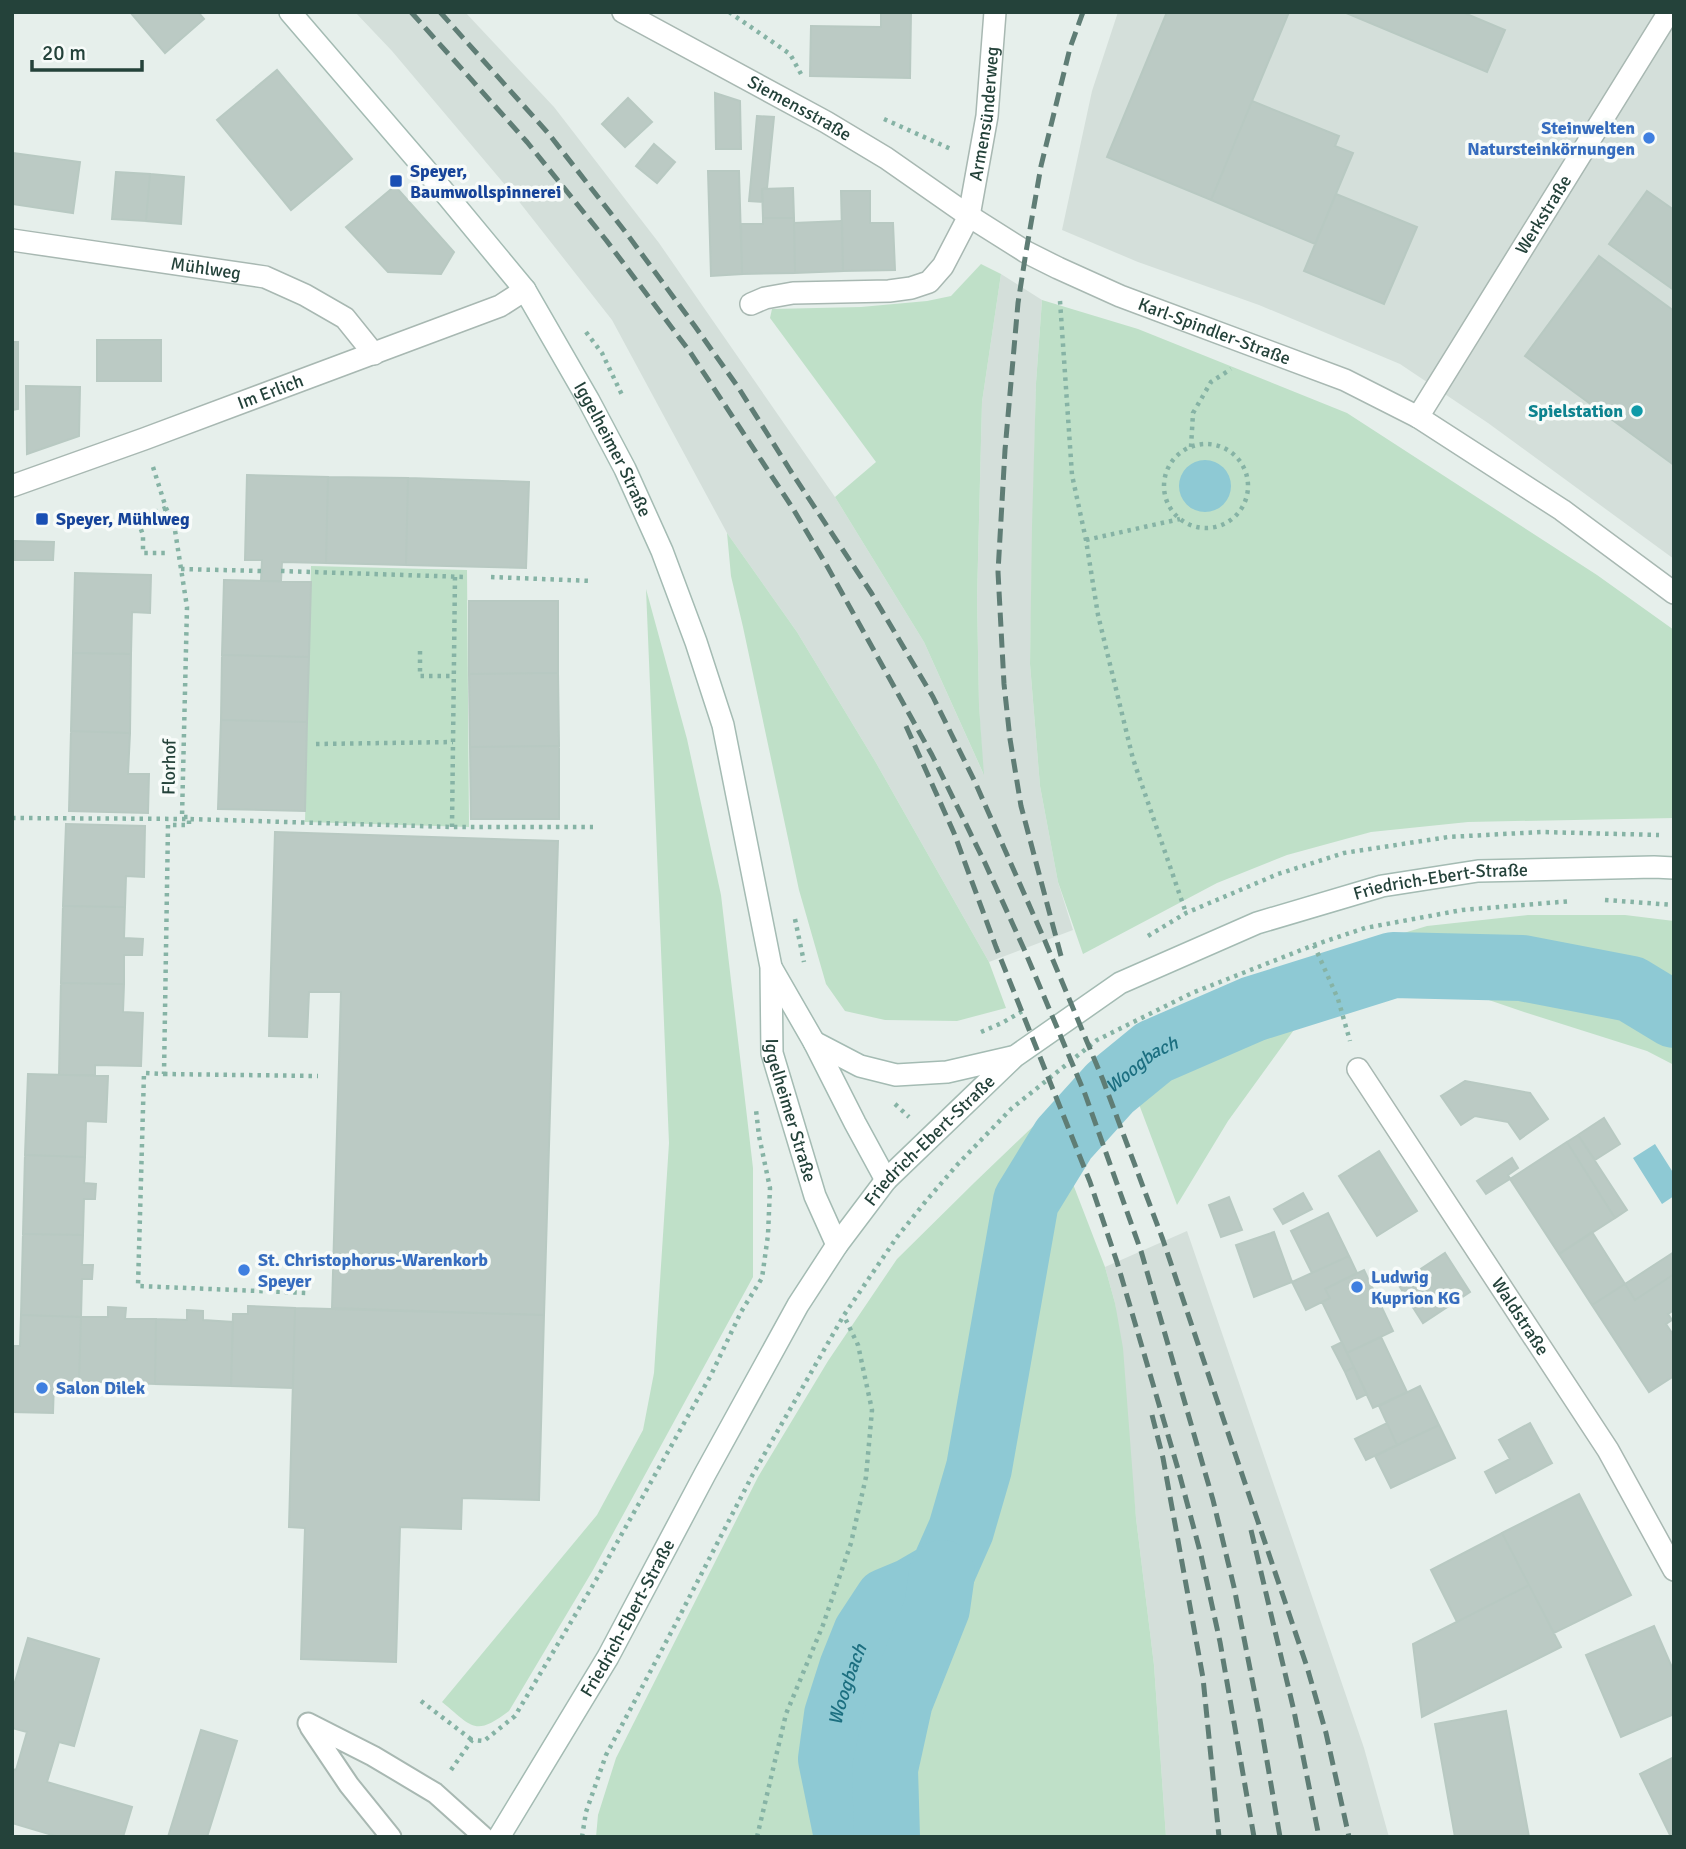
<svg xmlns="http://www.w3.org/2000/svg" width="1686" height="1849" viewBox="0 0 1686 1849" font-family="Signika,sans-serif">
  <rect width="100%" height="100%" fill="#e6efeb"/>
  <path fill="#d4dfda" d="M355,12h110l89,95 105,136 176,254 89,145 59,131 -4,-68 -2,-106 5,-197 19,-128 41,26 -6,83 -6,281 10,122 18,96 15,48 -84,32 -114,-201 -78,-129 -70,-99 -115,-213 -95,-121 -125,-148z
    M1118,12h556v547l-186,-136 -88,-59 -141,-59 -121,-43 -76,-32 30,-139z
    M1187,1231l177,517 25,89h-223l-12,-172 -18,-147 -21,-215 -10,-36z"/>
  <path fill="#bfe0c8" d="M981,264l20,10 -19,128 -5,197 2,106 5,70 -60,-133 -89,-145 41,-35 -106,-144 2,-9 89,-2 66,-6 24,-5z
    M1042,300l96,29 209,84 250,162 77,55v188l-206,4 -97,10 -84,23 -70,28 -134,71 -25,-72 -18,-96 -10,-122 2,-138 4,-143z
    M727,533l70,99 78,129 114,201 17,46 -49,13 -72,-1 -40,-9 -19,-27 -27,-94 -56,-263 -12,-51z
    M311,566l156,4 2,257 -164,-5z
    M646,589l41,150 34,156 32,273v109l-160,293 -84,141c-35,26 -36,16 -67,-9l155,-187 46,-85 11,-57 15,-230z
    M1528,915h97l49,6v144l-27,-14 -123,-39 -85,-29 -65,2 -63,27 -15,15 -68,94 -51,84 -60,-159 132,-62 88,-31 90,-27z
    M1046,1114l59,153 10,36 8,45 13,170 18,147 12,172h-570l2,-22 18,-57 142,-281 70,-116 69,-102 78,-77z"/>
  <path fill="#8ec9d4" d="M1179 486a26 26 0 1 1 52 0a26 26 0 1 1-52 0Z
    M1655,1144l19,30v22l-12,8 -29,-46z"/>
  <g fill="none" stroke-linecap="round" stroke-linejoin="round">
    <g stroke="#8ec9d4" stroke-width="66">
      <path id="s1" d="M847,1837l-16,-78 6,-44 15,-47 14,-35 21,-32 24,-10 31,-18 19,-43 18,-62 47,-267 38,-62 46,-51 44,-36 99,-43 140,-44 129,3 109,21 43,26"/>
      <path d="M887,1837l-2,-68 15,-68 37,-93 5,-35"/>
    </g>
  </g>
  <path fill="#bbcac4" stroke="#b8c9c2" stroke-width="2" d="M130,12h68l6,7 -39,34z
    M881,12h30l-1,66 -100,-2 1,-50 70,1z
    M1167,12h122l-78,188 -104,-43z
    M1344,12h118l43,18 -18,42z
    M277,70l75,89 -61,51 -74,-90z
    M715,93l25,8 1,48h-25z
    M628,98l24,24 -27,25 -23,-23z
    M1252,101l87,35 -4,10 18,7 -38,91 -104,-44z
    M757,116l17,1 -7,71 -5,1 1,13 -14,-1z
    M654,144l21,18 -18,21 -21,-17z
    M13,153l67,9 -7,51 -61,-9z
    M708,171h31l3,103 -31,2z
    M116,172l34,2 -4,47 -34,-2z
    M150,174l34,3 -3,47 -35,-3z
    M395,186l59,66 -13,22 -53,-2 -42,-45z
    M793,188l1,30h-31l-1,-29z
    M841,191h29v32h23l2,47 -52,1z
    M1647,191l27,19v80l-65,-46z
    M1336,194l81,33 -33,77 -80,-33z
    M763,218h31l1,55 -53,1 -1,-50h22z
    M842,221l1,50 -48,2 -1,-50z
    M1599,256l75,55v154l-149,-109z
    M97,340h64v41h-64z
    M12,342h6v67l-6,1z
    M26,386l54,1 -1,49 -52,18z
    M247,475l81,2 -2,86 -44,-1 -1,19h-20l1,-21h-17z
    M328,477l80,1 -2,87 -80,-2z
    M408,478l121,4 -3,86 -120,-3z
    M15,541l39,1 -1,18h-38z
    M75,573l76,2 -1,38 -18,-1 -1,42 -58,-1z
    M224,580l87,2 -2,75 -87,-2z
    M469,601h89v72l-89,1z
    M73,653l58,1 -1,79 -59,-2z
    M222,655l87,2 -2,65 -86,-2z
    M558,673l1,73 -89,1 -1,-73z
    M221,720l86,2 -2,89 -87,-2z
    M71,731l59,2 -2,41h21l-1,39 -79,-2z
    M559,746v73h-88l-1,-72z
    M66,824l79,2 -1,51 -18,-1 -1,31 -62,-1z
    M275,832l283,9 -14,474 -212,-7 9,-316h-32l-2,45 -38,-1z
    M63,906l62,1 -1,31 19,1 -1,16h-18v29l-63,-1z
    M61,983l63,1 -1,28 20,1 -2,53 -46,-1v10h-36z
    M28,1074l80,2 -2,46 -20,-1 -1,36 -60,-2z
    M1465,1081l65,12 18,26 -28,20 -12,-17 -33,-6 -14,9 -20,-29z
    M1604,1118l16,26 -25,16 -17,-25z
    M1578,1135l49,75 -12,8 -48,-76z
    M1567,1142l48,76 -56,36 -49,-75z
    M1379,1151l38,60 -40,25 -38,-60z
    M25,1155l60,2 -1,26 12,1 -1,15h-11l-1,36 -60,-1z
    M1512,1158l6,10 -10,7 2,4 -24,15 -9,-13z
    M1303,1193l9,16 -29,15 -9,-15z
    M1229,1197l13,33 -21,7 -12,-32z
    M1328,1213l21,43 -37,17 -21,-42z
    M1274,1232l18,50 -38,15 -18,-52z
    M1592,1232l33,52 -33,21 -33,-51z
    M23,1234l60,1 -1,30h11l-1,14h-10l-1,38 -60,-2z
    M1674,1252v22l-39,26 -10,-16z
    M1445,1253l25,39 -47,31 -25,-39z
    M1349,1256l8,17 -32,16 5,9 -24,12 -14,-28z
    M1364,1270l29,61 -46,22 -25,-51 8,-4 -5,-9z
    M1674,1274v36l-6,4 4,6 -6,4 8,12v40l-25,16 -57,-87 33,-21 10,16z
    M248,1306l47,2 -2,80 -62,-2 2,-72h15z
    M108,1307l18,1 -1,11h31l-1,65 -76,-3 2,-64h27z
    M295,1308l249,7 -5,185 -77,-2 -1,31 -61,-2 -4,135 -95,-3 4,-131 -16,-1z
    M187,1310l16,1v9l30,2 -2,64 -76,-2 1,-65 31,1z
    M21,1315l60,2 -2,64h-25l-1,32 -41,-1v-66h8z
    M1381,1337l26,55 -34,16 -26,-55z
    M1342,1342l12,25 -9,5 -13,-25z
    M1354,1367l13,27 -10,5 -12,-27z
    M1420,1386l19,39 -42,20 -18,-39z
    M1387,1423l10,22 -31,15 -11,-21z
    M1530,1423l22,40 -56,30 -11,-21 25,-13 -11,-19z
    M1439,1425l16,33 -64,30 -16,-32z
    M1579,1494l52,101 -77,38 -52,-100z
    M1502,1533l27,52 -72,37 -26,-52z
    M1529,1585l32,62 -139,70 -9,-73z
    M1654,1626l20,46v42l-53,23 -35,-82z
    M28,1638l71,21 -25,87 -15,-4 -12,40 85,25 -9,30h-64l-47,-14v-54l4,1 11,-38 -15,-4v-36z
    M1506,1711l23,126h-74l-20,-113z
    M201,1730l36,11 -30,96h-39z
    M1674,1757v80h-3l-31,-63z"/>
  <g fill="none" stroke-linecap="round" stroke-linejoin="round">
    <g stroke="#a8b8b2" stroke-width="23">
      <path id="lane" d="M308,1723l65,33 62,37 49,44
        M310,1727l39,58 42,52"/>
    </g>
    <g stroke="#a8b8b2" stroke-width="24">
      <g id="street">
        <path id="s2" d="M623,12l203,110 60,36 83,58 57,36 32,16 62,28 225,84 73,37 144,93 112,83"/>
        <path id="s3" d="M12,240l253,37 40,18 40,23 29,36"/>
        <path id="s4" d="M751,304l14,-6 28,-5 96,-2 22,-3 18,-6 14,-16 26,-50 18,-100 8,-104"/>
        <path id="s5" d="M1418,417l251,-405"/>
        <path id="s6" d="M12,486l132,-47 356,-133 25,-16"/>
        <path id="s7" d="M1358,1069l250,381 66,120"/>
      </g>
    </g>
    <g stroke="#a4bbb3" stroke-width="24">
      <g id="secondary">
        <path id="s8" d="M290,12l135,157 100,121 64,111 36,68 37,82 34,91 27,83 48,242 1,86 43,143 22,49"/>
        <path d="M772,969l42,73 41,81 31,57"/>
        <path d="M814,1042l46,24 36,9 51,-3 65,-15"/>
        <path id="s9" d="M499,1837l109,-180 97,-183 93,-169 39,-60 49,-65 128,-123 106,-74 137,-60 125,-37 96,-15 176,-4 20,1"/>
      </g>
    </g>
    <path stroke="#86b3a5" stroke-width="4.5" stroke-dasharray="3.5 5" stroke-linecap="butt" d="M729,12l61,42 11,20
      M884,119l69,31
      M1060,301l12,174 14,65 12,75 35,144 53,154
      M586,332l16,21 21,44
      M1164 486a42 42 0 1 1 84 0a42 42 0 1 1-84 0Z
      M1191,447l2,-34 18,-31 20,-13
      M153,467l13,41 8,16 13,83 -5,210h7v8h-21l-4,249 -20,-1 -6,213 170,7
      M166,508l-29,10 6,17v18h26
      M1086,540l94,-21
      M181,569l81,2
      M281,571l185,6
      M491,577l101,4
      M420,651v25h34
      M316,744l137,-2
      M12,818l177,1 263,8h141
      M452,827l3,-251
      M1605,900l69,5
      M795,919l9,43
      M1148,936l38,-23 92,-39 66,-21 104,-16 93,-5 118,3
      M1314,945l24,54 12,42
      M981,1032l21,-9 24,-14
      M164,1074l154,2
      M895,1104l14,13
      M421,1701l51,39
      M451,1770l21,-30 12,1 31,-25 81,-136 115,-205 30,-63 21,-34 6,-43 2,-47 -11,-52 -3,-26
      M582,1837l4,-25 20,-57 69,-130 78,-151 91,-159 53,-78 29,-36 31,-36 54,-56 86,-69 95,-47 122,-48 51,-17 97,-18 110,-9
      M757,1837l29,-123 37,-89 28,-82 15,-66 6,-67 -14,-65 -14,-29"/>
    <use href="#lane" stroke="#fff" stroke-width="19"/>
    <use href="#street" stroke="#fff" stroke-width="21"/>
    <use href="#secondary" stroke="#fff" stroke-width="21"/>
    <path stroke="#5f7d75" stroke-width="5" stroke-dasharray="14 7" stroke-linecap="butt" d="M411,12l116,130 79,98 84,112 102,155 35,59 105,189 53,108 39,86 61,145 56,157 72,249 21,87 26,133 20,117
      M440,12l108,121 79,101 67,91 44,62 52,83 82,124 61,103 42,85 70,159 58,139 60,160 144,427 19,66 23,104
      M906,726l48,107 42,114 94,235 27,80 61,207 23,86 19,87 34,195
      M1061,956l-40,-150 -11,-67 -6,-55 -6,-112 7,-122 13,-147 8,-51 15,-86 29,-118 13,-36
      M1152,1415l11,43 40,220 16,159
      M1251,1530l43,181 25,126"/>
  </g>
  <g fill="#3f7fe0" stroke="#f7fbf9" stroke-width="2.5">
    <circle cx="1649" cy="138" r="7"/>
    <circle cx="244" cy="1270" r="7"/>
    <circle cx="1357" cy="1287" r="7"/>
    <circle cx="42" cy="1388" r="7"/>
  </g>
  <g fill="#1a4fb4" stroke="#f7fbf9" stroke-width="2.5">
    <rect x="389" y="174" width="14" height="14" rx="3.5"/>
    <rect x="35" y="512" width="14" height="14" rx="3.5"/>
  </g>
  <circle fill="#0f9aa8" stroke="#f7fbf9" stroke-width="2.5" cx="1637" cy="411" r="7"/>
  <g text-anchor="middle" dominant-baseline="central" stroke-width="7" stroke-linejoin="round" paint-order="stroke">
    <g font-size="18" fill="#24423a" stroke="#f7fbf9">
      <text stroke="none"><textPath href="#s2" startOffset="201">Siemensstraße</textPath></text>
      <text stroke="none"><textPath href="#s4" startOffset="362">Armensünderweg</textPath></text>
      <text stroke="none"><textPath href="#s5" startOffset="238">Werkstraße</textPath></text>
      <text stroke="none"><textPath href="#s3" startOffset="196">Mühlweg</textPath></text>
      <text stroke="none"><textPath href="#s2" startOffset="674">Karl-Spindler-Straße</textPath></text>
      <text stroke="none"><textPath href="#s6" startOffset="275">Im Erlich</textPath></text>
      <text stroke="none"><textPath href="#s8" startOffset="546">Iggelheimer Straße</textPath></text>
      <text transform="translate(169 767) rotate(-89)">Florhof</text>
      <text stroke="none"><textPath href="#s9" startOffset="1409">Friedrich-Ebert-Straße</textPath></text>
      <text stroke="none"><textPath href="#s8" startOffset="1236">Iggelheimer Straße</textPath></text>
      <text stroke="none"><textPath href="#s9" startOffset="822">Friedrich-Ebert-Straße</textPath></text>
      <text stroke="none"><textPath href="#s7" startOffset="296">Waldstraße</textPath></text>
      <text stroke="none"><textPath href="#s9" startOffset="254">Friedrich-Ebert-Straße</textPath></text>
    </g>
    <g font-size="18" font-weight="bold" fill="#366cbe" stroke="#f7fbf9" text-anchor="start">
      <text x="1635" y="128" text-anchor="end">Steinwelten<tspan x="1635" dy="21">Natursteinkörnungen</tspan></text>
      <text x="258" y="1260">St. Christophorus-Warenkorb<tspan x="258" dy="21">Speyer</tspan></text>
      <text x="1371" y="1277">Ludwig<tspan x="1371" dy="21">Kuprion KG</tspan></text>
      <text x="56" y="1388">Salon Dilek</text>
    </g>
    <g font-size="18" font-weight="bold" fill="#164399" stroke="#f7fbf9" text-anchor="start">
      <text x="410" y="171">Speyer,<tspan x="410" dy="21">Baumwollspinnerei</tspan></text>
      <text x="56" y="519">Speyer, Mühlweg</text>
    </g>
    <g font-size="18" font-weight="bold" fill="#0d838f" stroke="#f7fbf9" text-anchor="end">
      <text x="1623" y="411">Spielstation</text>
    </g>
    <g font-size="19" font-style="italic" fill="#1c6f80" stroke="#f7fbf9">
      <text stroke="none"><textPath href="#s1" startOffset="875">Woogbach</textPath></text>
      <text stroke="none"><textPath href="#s1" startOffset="156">Woogbach</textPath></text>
    </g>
  </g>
  <rect width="1686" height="1849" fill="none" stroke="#24423a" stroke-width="28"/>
  <path d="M32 60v10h110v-10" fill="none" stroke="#24423a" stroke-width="3.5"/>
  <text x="42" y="60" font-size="21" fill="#24423a" stroke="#f7fbf9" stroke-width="5" paint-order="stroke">20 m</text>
</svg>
